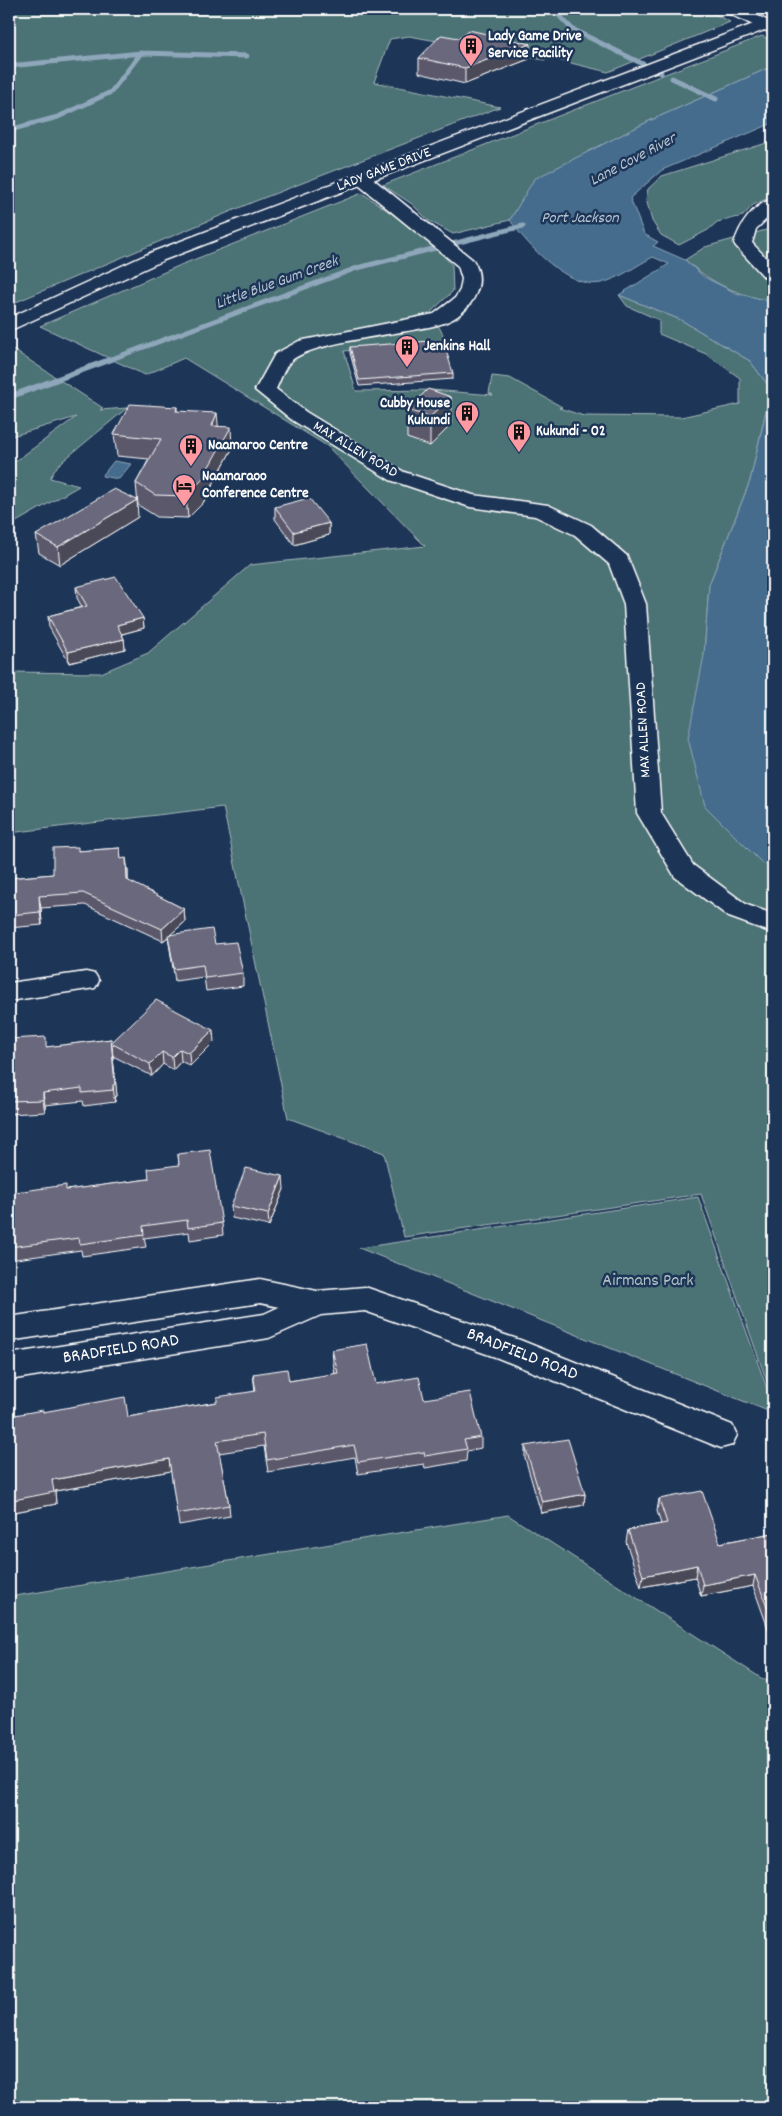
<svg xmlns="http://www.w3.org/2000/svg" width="782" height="2116" viewBox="0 0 782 2116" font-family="Dekko,sans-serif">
  <rect width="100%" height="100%" fill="#1d3557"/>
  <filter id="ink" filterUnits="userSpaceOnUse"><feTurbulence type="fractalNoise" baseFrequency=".02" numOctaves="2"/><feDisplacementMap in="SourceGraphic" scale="10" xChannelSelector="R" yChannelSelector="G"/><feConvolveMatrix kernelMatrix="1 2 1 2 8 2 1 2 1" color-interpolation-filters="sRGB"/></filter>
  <g filter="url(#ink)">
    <path fill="#4c7275" stroke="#a6b8ba" d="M9,9h696l25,13 -122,50 -58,-14 -6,2 -135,-24 -19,3 -16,43 126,25 -247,95 -244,103z
      M762,36l11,5v25l-126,56 -112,57 -25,41 -57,14 -24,-13 -17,-17 -29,-19z
      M773,141v55l-20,9 -10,11 -26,6 -9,8 -29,15 -18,-10 -9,-14 -6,-22 2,-10 14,-13z
      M362,193l65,45 25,27 1,26 -22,21 16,30 -103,9 12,40 76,-1 61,5 -4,-2 3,-17 18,2 52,29 -3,1 25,8 97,1 59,-13v-26l-34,-24 -47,-20v-14l-32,-14 -8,-11 62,25 69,41 21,28 -21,92 -41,104 -5,70 58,208 11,3v533l-72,-205 -297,43 -20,-84 -96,-35 -65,-311 -214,26v-161l92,1 47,-20 102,-88 175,-19 -98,-100 -143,-88 -39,17 -105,-49 143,-62z
      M773,228v74c-38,-9 -58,-16 -88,-42l20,-13z
      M9,347l94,61 -3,2 27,-2 -69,57 -8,13 29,8 -68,39 -2,-2v-57l67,-49 -67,20z
      M698,1197l75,208v8l-414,-165z
      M508,1515l253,163 12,5v424h-764v-510z"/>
    <path fill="#456c8d" stroke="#8fa7bb" d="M773,66v57l-111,47 -32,28 14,36 14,8 -5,4 32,14 19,17 32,16 37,9v564l-11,-3 -57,-57 -17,-68 16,-83 5,-70 41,-104 21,-92 -21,-28 -69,-41 -62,-25 50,-31 -16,-7c-16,8 -34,22 -52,26 -32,7 -75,-39 -91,-63l24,-41 113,-57z
      M114,461l17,3 -12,15 -17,-3z"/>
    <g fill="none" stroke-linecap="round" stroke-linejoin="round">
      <path stroke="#8fa7bb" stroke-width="5" d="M553,9l19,20 89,44
        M9,66l132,-13 106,3
        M672,78l44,21
        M9,130l49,-13 53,-25 30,-39
        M109,360l248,-92 166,-42"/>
      <path stroke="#8fa7bb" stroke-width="6" d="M9,397l103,-38"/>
      <g stroke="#fff" stroke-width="3">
        <path id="minor" d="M361,173l6,1 106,86c16,24 -3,54 -29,63 -33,11 -133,17 -154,39 -6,6 -10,19 -14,27l30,23 98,60 69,23 75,10 43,20 36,31 19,48 15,209 32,52 54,40 26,9v19l-44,-16 -54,-40 -38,-64 -13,-209 -15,-40 -34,-29 -40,-19 -65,-9 -80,-27 -98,-60 -37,-30 20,-36 24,-13 135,-27 21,-16 5,-8 2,-11 -4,-13 -103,-84 -3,-4 3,-4z
          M773,199v14l-17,16 -4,14 21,22v16l-7,-2 -32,-35c5,-18 19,-40 39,-45z
          M86,972l9,2 4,7 -4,7 -86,13v-18z
          M260,1279l57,12 48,-4 155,53 212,85 5,10 -5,10 -11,3 -223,-90 -133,-47 -44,4 -52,23 -260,42v-26l255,-40 15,-7 -19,-4 -251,38v-24z"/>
      </g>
      <g stroke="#fff" stroke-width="3">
        <path id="secondary" d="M764,20l6,2 2,3 -2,3 -606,232 -155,71v-13l143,-66z"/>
      </g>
      <g stroke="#fff" stroke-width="3">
        <path id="primary" d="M723,9h20l30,14v11l-48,-22z"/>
      </g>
      <use href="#minor" fill="#1d3557" fill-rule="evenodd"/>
      <use href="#secondary" fill="#1d3557" fill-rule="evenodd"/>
      <use href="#primary" fill="#1d3557" fill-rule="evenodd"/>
    </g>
    <path fill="#5b596c" stroke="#fff" d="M419,58l110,1 -64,25 -46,-11z
      M350,347l103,26v6l-94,7 -9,-33z
      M451,397v28l-21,21 -23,-8v-28z
      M177,407v4l41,15 14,23 -29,54 -15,15 -31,-1 -19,-12 -2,-22 13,-24 -32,-3 -3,-22z
      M275,507l54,16v12l-35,10 -19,-26z
      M138,517l-78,48 -21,-12 -3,-18z
      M76,587l67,31 1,10 -22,6 2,5 1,10 -56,14 -20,-36 -1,-11 34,-9 -5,-9z
      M120,848l1,11 7,12v10l56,28 1,13 -14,12 44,10 28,29v13l-37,5 -2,-14 -29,4 -7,-44 -5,4 -78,-36 -44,3 1,17 -33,3v-50l44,-4 25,-23z
      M9,1039l39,8 63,-8 6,57 -3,1 1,5 -31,4 -1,-5 -38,4v7l-36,2z
      M214,1042l-24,24 -9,-5 -8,9 -10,-6 -11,12 -39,-20 -2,-13z
      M178,1154l44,69 1,12 -33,5 -1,-8 -45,6 2,9 -64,9 -1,-6 -72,10v-67l58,-3 82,-11 30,-14z
      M284,1189l-15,37 -37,-8 -1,-12z
      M332,1350l44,34 48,15 57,38v11l-14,3 -1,10 -41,7 -1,-4 -66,10 -3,-17 -87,15 -4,-26 -45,7 10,52 1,11 -51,9 -8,-54 -116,20 1,13 -47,9v-97l34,-4 85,5 89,-15 38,-11 -2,-17 36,7 46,-7 -2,-12z
      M525,1446l60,48 -1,11 -43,8 -16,-55z
      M659,1499l61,44 53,-10v97l-4,1 -16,-45 -52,10 -6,-19 -54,10 -15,-45 2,-12 33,-6 -4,-13z"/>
    <path fill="#4a4958" stroke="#fff" d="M530,44l-1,15 -64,25v-16z
      M451,397v28l-21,21v-29z
      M217,413l2,22 -7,-9z
      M231,427l1,22 -29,54 -15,15 -2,-22z
      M137,500l1,17 -78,48 -2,-18z
      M329,523v12l-35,10v-13z
      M143,618l1,10 -26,7 -1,-10z
      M124,639l1,10 -56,14 -1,-11z
      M126,858l2,13v21l-1,-12z
      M39,896l2,12 1,17 -2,-13z
      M184,909l1,13 -22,19 -1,-12z
      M213,1030l1,12 -24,24 -1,-13z
      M111,1039l6,57 -3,1 1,5 -2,-17z
      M180,1049l1,12 -8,9 -1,-13z
      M162,1052l1,12 -11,12 -2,-12z
      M43,1093l2,12v7l-2,-12z
      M283,1176l1,13 -15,37 -1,-12z
      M169,1459l2,12 -116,20 1,13 -47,9v-12l43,-21z
      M585,1494l-1,11 -43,8 1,-11z
      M697,1565l-2,12 -54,10 2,-11z
      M755,1575l-2,11 -52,10 2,-11z
      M772,1619h1v11l-4,1z"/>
    <path fill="#6a687d" stroke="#fff" d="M469,30l61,14 -65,24 -46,-10 22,-23 18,3z
      M443,340l10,33 -94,7 -9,-33z
      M428,389l23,8 -21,20 -23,-7z
      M130,404l47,3 -1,4 41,2 -5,13 19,1 -30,54 -15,15 -31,-1 -19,-12 25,-44 -47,-5z
      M114,489l23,11 -79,47 -22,-12z
      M309,498l20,25 -35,9 -19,-25z
      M116,577l27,41 -26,7 7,14 -56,13 -20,-36 39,-10 -11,-19z
      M78,847v4l42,-3v11l6,-1 1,22 57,29 -22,20 -79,-36 -44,3 1,16 -31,3v-37l44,-4v-26z
      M212,929l3,15 21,-2 7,31 -38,5 -2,-13 -29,4 -6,-34z
      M156,1000l57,30 -24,23 -9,-4 -8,8 -10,-5 -12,12 -39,-21z
      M46,1037v10l65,-8 4,45 -2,1v5l-31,3v-5l-39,5v7l-34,1v-62z
      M210,1150l12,73 -34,5 -1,-8 -44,6 1,9 -64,9 -1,-6 -70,9v-54l57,-8v5l83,-11 -1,-10 31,-4 -1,-11z
      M246,1168l37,8 -15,38 -37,-8z
      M367,1344l9,40 43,-7 5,22 46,-7 11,45 -17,3 3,9 -42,7 -1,-4 -66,10 -4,-17 -87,15 -4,-26 -46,7 12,64 -52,9 -8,-55 -117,21 2,12 -45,9v-85l34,-6v2l82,-15 3,20 89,-15v-5l39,-6 -3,-17 34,-5 2,12 49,-8 -6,-23z
      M568,1439l17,55 -43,8 -17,-56z
      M702,1491l18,52 53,-10v86h-1l-17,-44 -52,10 -6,-20 -54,11 -15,-46 39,-7 -8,-24z"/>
  </g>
  <defs>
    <g id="building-pin" transform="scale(1.25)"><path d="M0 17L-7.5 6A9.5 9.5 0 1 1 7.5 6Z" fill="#ff9aa2" stroke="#1d3557"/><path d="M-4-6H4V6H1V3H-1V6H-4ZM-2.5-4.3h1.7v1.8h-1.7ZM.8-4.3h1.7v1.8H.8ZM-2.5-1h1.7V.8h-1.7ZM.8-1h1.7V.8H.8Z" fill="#111"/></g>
    <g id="hotel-pin" transform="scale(1.25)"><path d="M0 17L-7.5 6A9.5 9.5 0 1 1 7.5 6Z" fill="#ff9aa2" stroke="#1d3557"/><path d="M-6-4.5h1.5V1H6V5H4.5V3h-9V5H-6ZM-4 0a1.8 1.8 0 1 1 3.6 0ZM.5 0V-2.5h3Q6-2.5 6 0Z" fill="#111"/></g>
  </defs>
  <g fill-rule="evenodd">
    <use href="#building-pin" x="471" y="46"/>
    <use href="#building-pin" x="407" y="347"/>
    <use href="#building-pin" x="467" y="413"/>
    <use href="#building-pin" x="519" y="432"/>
    <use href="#building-pin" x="191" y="446"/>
    <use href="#hotel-pin" x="184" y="486"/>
  </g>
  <g text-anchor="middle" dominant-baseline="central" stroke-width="5" stroke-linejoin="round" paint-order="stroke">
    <g font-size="15" font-weight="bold" fill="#fff" stroke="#1d3557" text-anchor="start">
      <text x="488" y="37">Lady Game Drive<tspan x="488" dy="17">Service Facility</tspan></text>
      <text x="424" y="347">Jenkins Hall</text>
      <text x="450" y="404" text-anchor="end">Cubby House<tspan x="450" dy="17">Kukundi</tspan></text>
      <text x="536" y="432">Kukundi - 02</text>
      <text x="208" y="446">Naamaroo Centre</text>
      <text x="202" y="477">Naamaraoo<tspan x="202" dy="17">Conference Centre</tspan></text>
    </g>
    <g font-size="15" fill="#fff" stroke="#1d3557">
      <text transform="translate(384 170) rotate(-21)">LADY GAME DRIVE</text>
      <text transform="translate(355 450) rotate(31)">MAX ALLEN ROAD</text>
      <text transform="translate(644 730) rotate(-93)">MAX ALLEN ROAD</text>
    </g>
    <g font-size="16" font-style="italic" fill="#b5c4d1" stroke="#1d3557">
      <text transform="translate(633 160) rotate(-28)">Lane Cove River</text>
      <text x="580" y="218">Port Jackson</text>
      <text transform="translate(277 283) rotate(-20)">Little Blue Gum Creek</text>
    </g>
    <g font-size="18" fill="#aec0c1" stroke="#1d3557">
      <text x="648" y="1281">Airmans Park</text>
    </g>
    <g font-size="18" fill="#fff" stroke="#1d3557">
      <text transform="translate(121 1350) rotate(-9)">BRADFIELD ROAD</text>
      <text transform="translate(522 1355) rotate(21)">BRADFIELD ROAD</text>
    </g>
  </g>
  <rect width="782" height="2116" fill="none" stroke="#1d3557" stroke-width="30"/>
  <rect x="15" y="15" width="752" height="2086" fill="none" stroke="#fff" stroke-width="2" filter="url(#ink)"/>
</svg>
